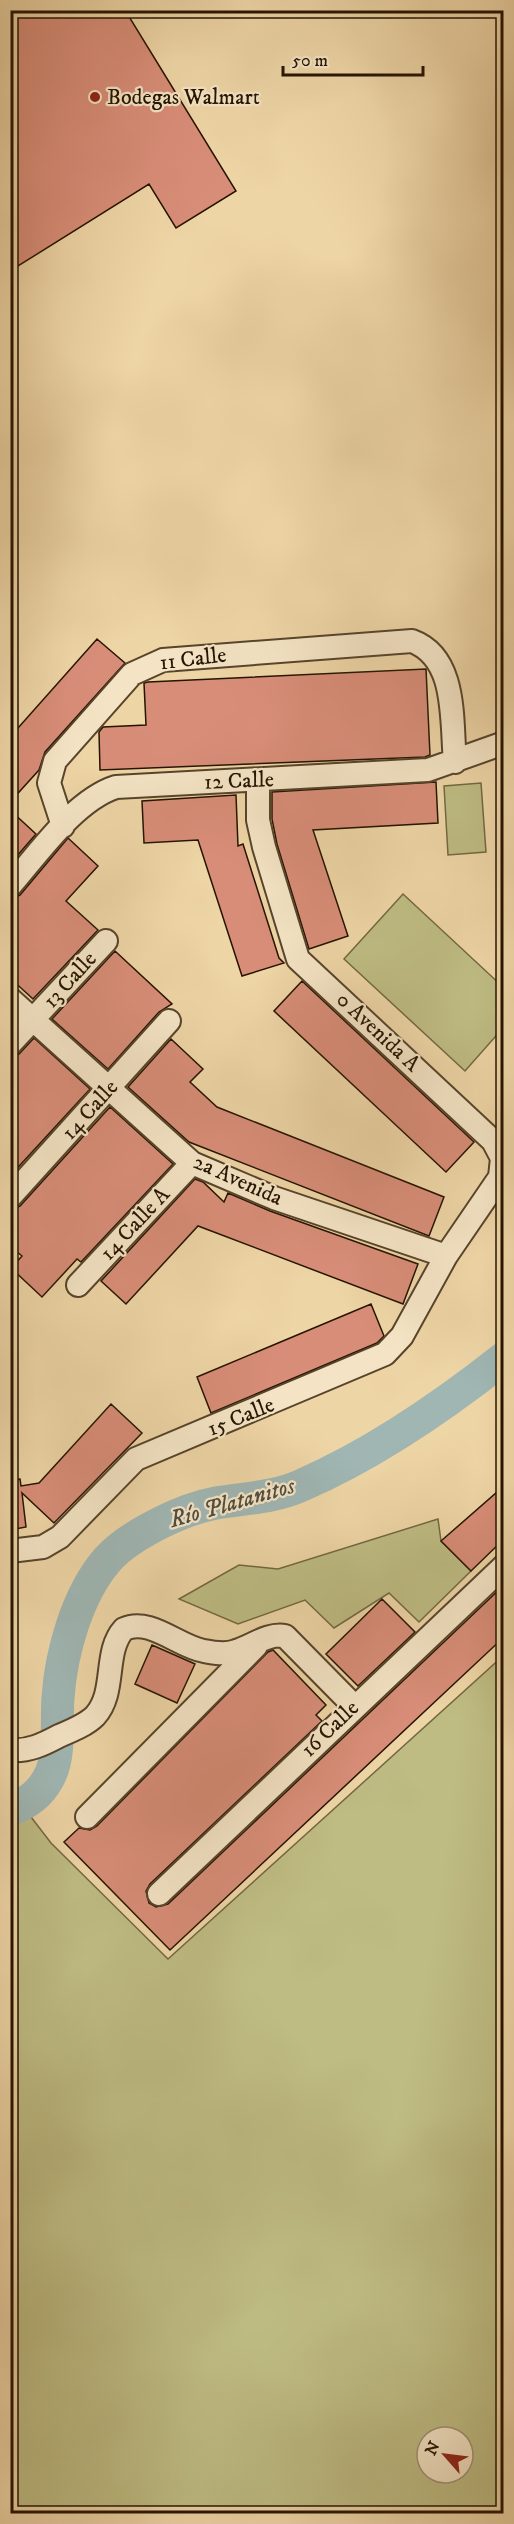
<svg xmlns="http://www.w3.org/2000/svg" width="514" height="2524" viewBox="0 0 514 2524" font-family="'IM FELL DW Pica',serif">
  <rect width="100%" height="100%" fill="#eed5a6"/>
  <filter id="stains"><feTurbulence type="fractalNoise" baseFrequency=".00333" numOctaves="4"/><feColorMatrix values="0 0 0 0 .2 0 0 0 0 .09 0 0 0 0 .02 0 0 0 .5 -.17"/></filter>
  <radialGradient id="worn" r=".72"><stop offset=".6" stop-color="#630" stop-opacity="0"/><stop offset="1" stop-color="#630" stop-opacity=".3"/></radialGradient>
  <path fill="#bebc83" stroke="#726842" stroke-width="1.5" fill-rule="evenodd" d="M481,783l5,69 -38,3 -4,-69z
    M403,894l100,93v41l-38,43 -121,-112z
    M438,1519l3,22 30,30 -52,51 -30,-29 -55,35 -29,-28 -67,24 -59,-25 60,-34 39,4z
    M503,1656v857h-492v-722l40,52 117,116zM427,2437h36v36h-36z"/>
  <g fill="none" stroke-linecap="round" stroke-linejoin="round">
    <path stroke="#9fb6b3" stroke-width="33" d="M10,1810c16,-6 30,-16 38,-31 13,-22 8,-56 10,-81 3,-45 19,-104 50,-139 23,-25 75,-50 108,-56 29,-5 57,-5 84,-17 72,-31 142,-79 204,-128"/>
  </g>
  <path fill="#d88d78" stroke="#251402" stroke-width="1.5" d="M10,10h115l111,181 -60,37 -27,-44 -139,87z
    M97,639l28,24 -80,89 -6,18 -29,32v-65z
    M426,669l4,86 -5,2 -325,13 -1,-38 4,-5 43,-2 -2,-42 4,-1z
    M436,782l2,41 -125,7 35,106 -39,13 -32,-105 -5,-25v-27z
    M236,795l2,51 5,-2 36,114 5,5 -42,13 -44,-136 -54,3 -2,-42z
    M10,810l26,24 -26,30z
    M68,838l30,28 -32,35 32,29 -65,69 -23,-21v-79l10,-4z
    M115,951l57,53 -13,8 -51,57 -56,-50z
    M302,981l172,161 -28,30 -172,-161z
    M34,1038l56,51 -80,87v-119l9,-3z
    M171,1039l32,30 -13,13 27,25 227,90 -15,39 -240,-94 -61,-55z
    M110,1107l63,57 -92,98 -4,-3 -35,38 -31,-29 11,-12 -12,-10v-36l10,-4z
    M195,1179l8,3 21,20 4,-9 42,18 148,53 -15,40 -205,-78 -72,78 -25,-23z
    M371,1304l13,32 -7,7 -166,70 -14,-36z
    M111,1404l31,29 -88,90 -32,-30 4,34 -16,3v-50l10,-1 1,7 18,-3z
    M504,1486v53l-33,32 -30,-30z
    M504,1585v52l-334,313 -106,-108 15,-14 11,2 7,-4 171,-174 5,-2 53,55 -10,10 6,6 -172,163 -4,7 3,12 7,4 12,-3z
    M382,1599l33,33 -57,54 -32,-32z
    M152,1645l43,19 -18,39 -42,-19z"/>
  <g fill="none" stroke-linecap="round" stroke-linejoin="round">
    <g stroke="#57442b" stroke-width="26">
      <path id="minor" d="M63,826l-14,-43 6,-22 77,-87 31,-14 249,-19c46,17 39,81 43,121
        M10,886c28,-32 65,-86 106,-99l312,-17 76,-27
        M10,999l182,164 82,35 172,58
        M10,1044l96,-103
        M10,1197l159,-176
        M78,1285l114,-122
        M10,1551l33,-4 17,-10 76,-78 249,-105 17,-18 44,-80 54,-79 2,-19 -9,-17 -195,-182 -34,-112 -6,-27v-39
        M10,1750c18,2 34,-6 49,-14 12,-5 27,-11 36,-20 22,-24 8,-64 29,-87 26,-12 55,18 80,22 10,2 22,4 32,0 16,-5 32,-18 49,-15l69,70
        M87,1817l169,-171
        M159,1894l345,-328"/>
    </g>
    <use href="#minor" stroke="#f4e4c5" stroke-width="22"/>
  </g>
  <circle fill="#8f2418" stroke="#f4e4c5" stroke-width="2" cx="95" cy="97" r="6"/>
  <g text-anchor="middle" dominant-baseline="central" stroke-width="4.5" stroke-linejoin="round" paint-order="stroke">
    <g font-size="22" fill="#251402" stroke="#f4e4c5" text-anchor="start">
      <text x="107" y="97">Bodegas Walmart</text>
    </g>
    <g font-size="22" fill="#251402" stroke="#f4e4c5">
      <text transform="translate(193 659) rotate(-7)">11 Calle</text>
      <text transform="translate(239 781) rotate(-2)">12 Calle</text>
      <text transform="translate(70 980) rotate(-48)">13 Calle</text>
      <text transform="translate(378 1032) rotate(43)">0 Avenida A</text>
      <text transform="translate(90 1110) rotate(-48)">14 Calle</text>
      <text transform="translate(238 1180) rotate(24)">2a Avenida</text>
      <text transform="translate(135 1224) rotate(-47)">14 Calle A</text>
      <text transform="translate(241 1417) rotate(-22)">15 Calle</text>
      <text transform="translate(330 1729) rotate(-44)">16 Calle</text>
    </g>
    <g font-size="24" font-style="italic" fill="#504d40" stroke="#f4e4c5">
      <text transform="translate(232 1503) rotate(-16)">Río Platanitos</text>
    </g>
  </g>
  <rect width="514" height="2524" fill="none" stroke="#eed5a6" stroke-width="36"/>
  <rect x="12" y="12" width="490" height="2500" fill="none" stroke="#251402" stroke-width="3"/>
  <rect x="18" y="18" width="478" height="2488" fill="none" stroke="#251402" stroke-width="1.5"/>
  <g transform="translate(445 2455) rotate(298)"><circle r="28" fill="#f4e4c5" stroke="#a19177" stroke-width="1.5"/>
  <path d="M0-4.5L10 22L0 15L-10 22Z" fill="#8f2418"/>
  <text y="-9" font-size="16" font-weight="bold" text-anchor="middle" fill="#251402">N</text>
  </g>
  <path d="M283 66v9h140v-9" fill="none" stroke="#251402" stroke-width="3"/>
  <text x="292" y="66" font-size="18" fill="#251402" stroke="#f4e4c5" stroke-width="4.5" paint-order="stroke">50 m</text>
  <rect width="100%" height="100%" filter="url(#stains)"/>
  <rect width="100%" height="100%" fill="url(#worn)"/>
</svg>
